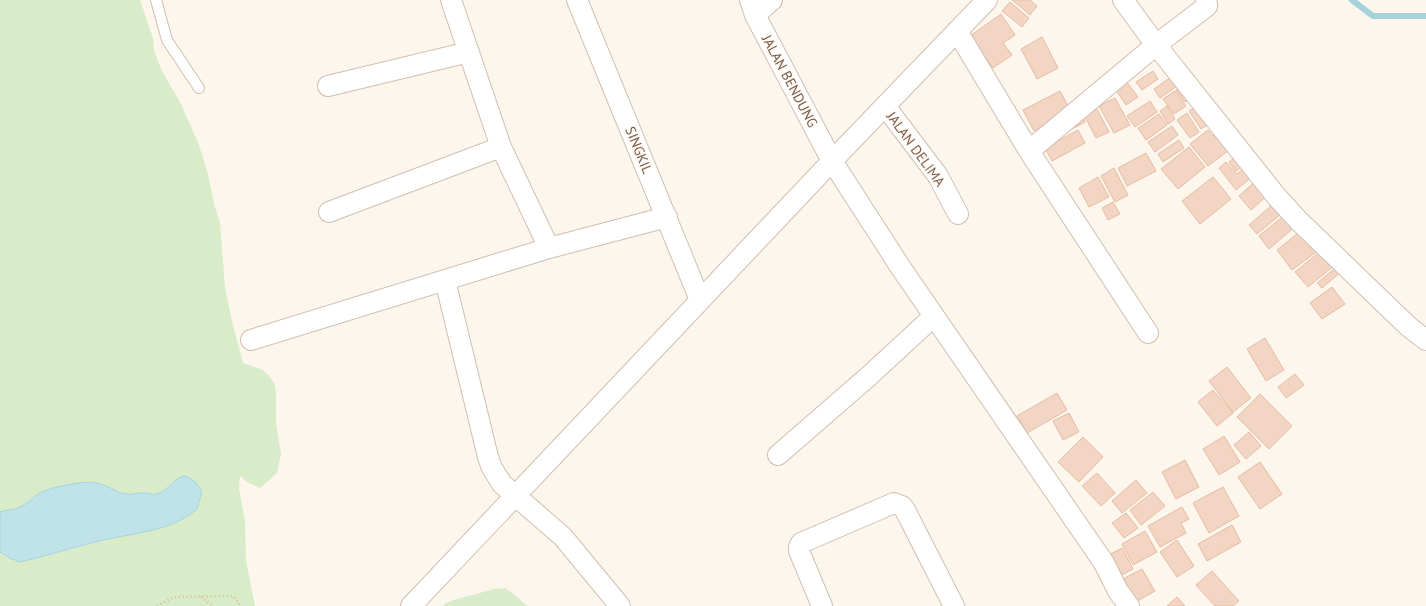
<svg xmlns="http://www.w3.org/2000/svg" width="1426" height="606" viewBox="0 0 1426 606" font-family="'PT Sans',sans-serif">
  <rect width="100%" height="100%" fill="#fdf6ec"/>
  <path fill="#d8ecc9" d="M0,0h140l13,38 1,12 7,19 20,35 18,41 9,29 6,30 6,19 5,64 6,30 12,46 20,7 7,7 5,8 1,9v30l5,30 -4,19 -17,15 -13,-6 -7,-6 -1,13 6,32 1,40 9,45h-255v-54l34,7 65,-18 64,-14 14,-5 20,-13 5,-17 -2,-5 -12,-10 -14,4 -12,11 -10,2 -5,-1 -21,1 -25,-10 -10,-2 -26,3 -32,12 -8,8 -9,4 -16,3z
    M505,588l8,5 14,13h-84l1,-2 10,-4 40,-11z"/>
  <path fill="#bfe3e8" stroke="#a5d3da" d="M184,476c8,1 14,8 18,16l-5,17c-26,23 -66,24 -98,32 -26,6 -52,15 -79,21l-10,-4 -10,-6v-40c6,-3 12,-1 18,-4 9,-3 14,-11 22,-15 10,-6 46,-13 57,-10 10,2 19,9 28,11 7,1 15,-2 22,-1 3,0 5,2 9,1 11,-2 17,-15 28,-18z"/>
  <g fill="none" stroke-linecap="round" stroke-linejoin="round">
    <path stroke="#a5d3da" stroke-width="6" d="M1352,0l21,16h53"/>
  </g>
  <path fill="#f3d5c3" stroke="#e6bba3" d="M1012,0h18l7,6 -7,9z
    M1010,2l19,16 -7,9 -20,-16z
    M1001,14l14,21 -12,8 9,12 -19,13 -23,-32z
    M1042,37l16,31 -21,11 -16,-30z
    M1153,71l5,8 -16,11 -6,-8z
    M1177,73l6,9 -23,16 -6,-9z
    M1123,77l15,20 -12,8 -14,-21z
    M1186,83l8,13 -9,6 -9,-12z
    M1060,91l11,20 -37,20 -11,-21z
    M1175,91l11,15 -12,8 -11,-15z
    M1115,98l15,27 -16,8 -15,-27z
    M1150,101l7,11 -22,15 -8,-11z
    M1201,103l12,18 -12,8 -12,-18z
    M1167,106l8,13 -7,5 -8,-13z
    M1097,109l12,23 -13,6 -12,-23z
    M1187,113l12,19 -9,6 -13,-18z
    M1159,114l8,11 -21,15 -8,-12z
    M1084,118l1,4 -37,20z
    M1172,126l6,9 -23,17 -7,-10z
    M1078,130l7,13 -33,18 -7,-13z
    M1208,130l5,6 7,-5 13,16 -25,19 -18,-22z
    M1179,140l5,8 -21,14 -5,-8z
    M1189,147l16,20 -27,22 -17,-20z
    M1146,153l10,18 -29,15 -9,-18z
    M1240,153l8,9 -12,9 -7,-9z
    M1226,162l11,12 11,-9 7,9 -19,16 -17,-22z
    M1114,168l14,27 -13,7 -14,-26z
    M1098,177l11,20 -20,10 -10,-19z
    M1213,177l18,22 -31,25 -18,-23z
    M1258,179l12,14 -19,17 -12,-14z
    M1278,200l8,10 -29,24 -8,-9z
    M1113,202l7,12 -12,6 -6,-12z
    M1287,213l10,12 -28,24 -10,-13z
    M1303,229l16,21 -27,20 -15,-20z
    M1323,249l13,15 -28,23 -13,-15z
    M1338,266l4,5 -20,17 -5,-5z
    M1332,287l13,17 -23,15 -12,-16z
    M1265,338l19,32 -18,11 -19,-32z
    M1227,367l24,31 -18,14 -24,-31z
    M1295,374l9,11 -18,13 -8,-11z
    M1213,390l20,23 -16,13 -19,-24z
    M1057,393l10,17 -40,23 -10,-17z
    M1260,394l32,32 -23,23 -32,-32z
    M1069,413l10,19 -16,8 -10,-19z
    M1249,432l12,14 -15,13 -12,-14z
    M1224,436l16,26 -21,13 -16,-26z
    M1083,437l20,20 -24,25 -21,-20z
    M1185,460l14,27 -23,12 -14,-27z
    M1260,462l22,32 -22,15 -22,-32z
    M1097,473l18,20 -14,13 -19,-20z
    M1136,480l11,13 -25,20 -10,-12z
    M1223,487l16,29 -30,17 -16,-30z
    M1153,492l12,14 -24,19 -11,-15z
    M1182,507l7,12 -8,4 5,10 -26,14 -12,-21z
    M1126,513l12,15 -14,10 -12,-15z
    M1232,525l9,17 -34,19 -9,-17z
    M1145,531l12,21 -24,13 -11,-21z
    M1177,540l17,26 -17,11 -17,-25z
    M1122,548l11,21 -11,6 -11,-21z
    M1142,569l13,22 -21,12 -13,-23z
    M1212,571l27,30 -6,5h-18l-19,-21z
    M1177,597l8,9h-18z"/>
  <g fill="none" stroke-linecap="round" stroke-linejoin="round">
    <g stroke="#d1beb0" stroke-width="12">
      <path id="lane" d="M156,0l11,40 32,48"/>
    </g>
    <g stroke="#d1beb0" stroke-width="22">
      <path id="street" d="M577,0l123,300
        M750,0l5,15 77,146 69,107 203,295 14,28 11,15
        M1123,0l33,45 121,152 22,24 86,83 24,23 17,13
        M755,15l17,-15
        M957,31l72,120 119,182
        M328,86l141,-34
        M885,106l53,70 20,38
        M1029,151l127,-106 51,-39v-2l-1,-4
        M329,212l172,-65
        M549,248l118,-31
        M445,280l43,177 4,11 10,16 61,53 57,69
        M251,340l298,-92 -48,-101 -50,-147
        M778,455l91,-79 65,-60
        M411,606l421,-445 155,-161
        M822,606l-23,-55v-4l2,-4 93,-40 8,3 3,4 49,96"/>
    </g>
    <path stroke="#d9b8a5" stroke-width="2.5" stroke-dasharray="1 3" stroke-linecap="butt" d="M201,597l12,9
      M157,606l17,-9 59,-1 6,7v3"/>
    <use href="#lane" stroke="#fff" stroke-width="10"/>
    <use href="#street" stroke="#fff" stroke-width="20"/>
  </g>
  <g text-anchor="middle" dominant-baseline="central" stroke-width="3" stroke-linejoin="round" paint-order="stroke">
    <g font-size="14" fill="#7a5c4d" stroke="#fffaf3">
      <text transform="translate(790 81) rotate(62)">JALAN BENDUNG</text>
      <text transform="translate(916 149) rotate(54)">JALAN DELIMA</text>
      <text transform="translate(639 150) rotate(68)">SINGKIL</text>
    </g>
  </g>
</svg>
